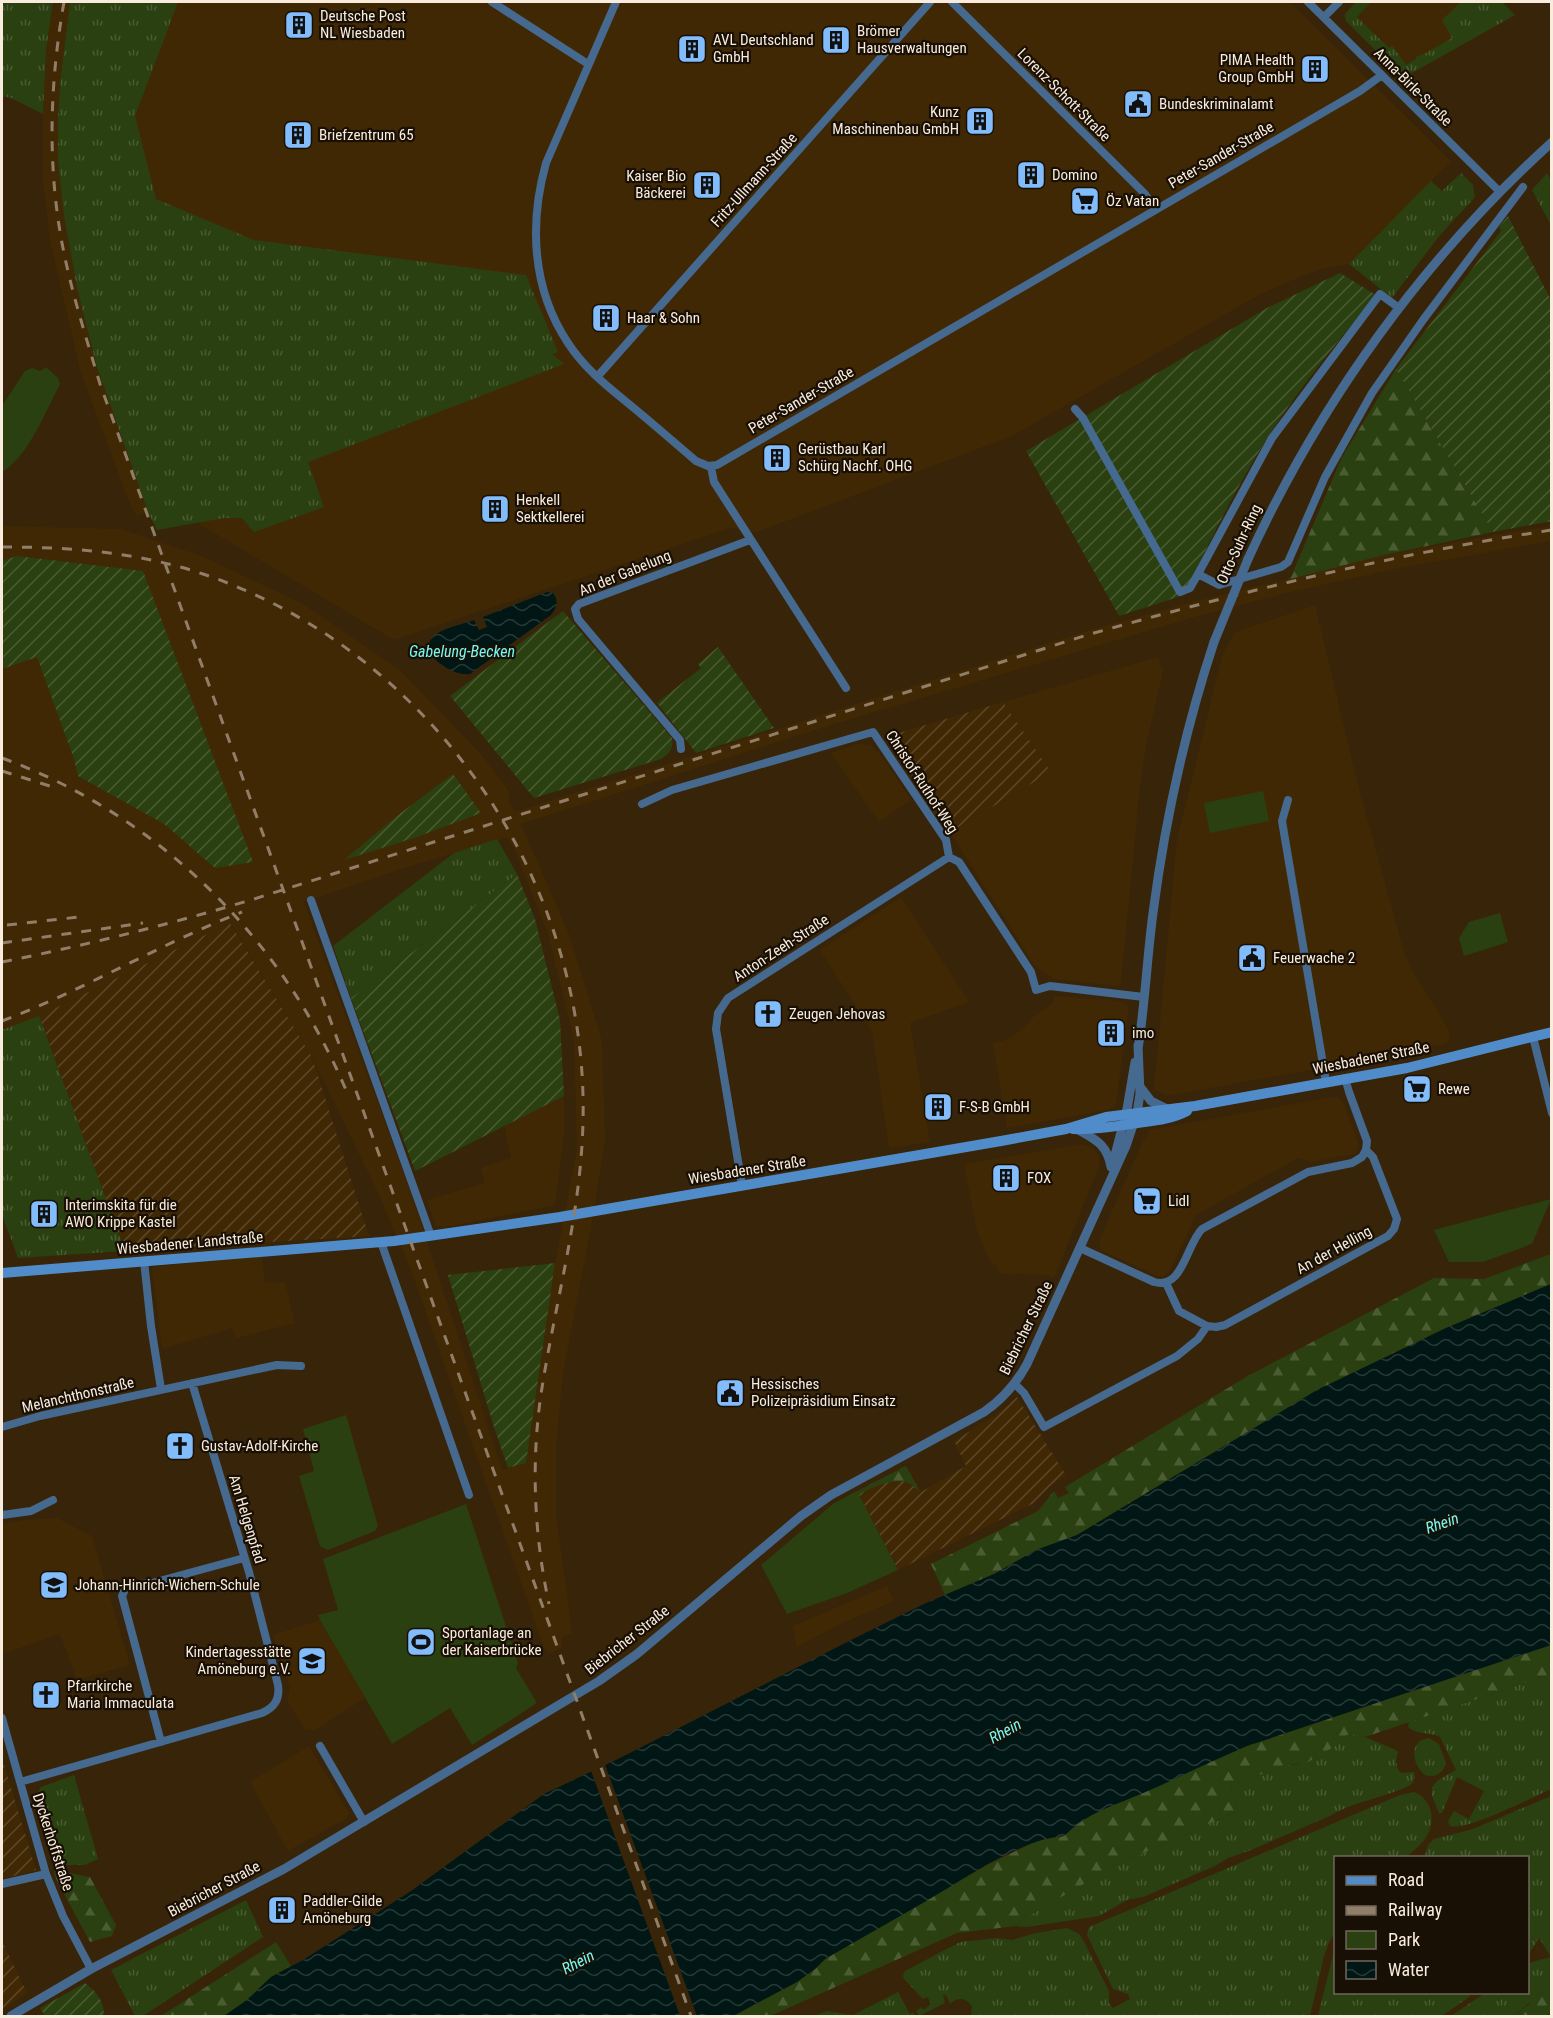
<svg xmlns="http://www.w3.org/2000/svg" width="1553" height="2018" viewBox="0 0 1553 2018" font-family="'Roboto Condensed',sans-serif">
  <defs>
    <pattern id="industrial-furrows" width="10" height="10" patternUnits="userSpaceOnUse" patternTransform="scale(1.5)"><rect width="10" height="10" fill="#412804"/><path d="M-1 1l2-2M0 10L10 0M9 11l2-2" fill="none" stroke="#5d4728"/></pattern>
    <pattern id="grass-tufts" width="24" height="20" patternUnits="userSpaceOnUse" patternTransform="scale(1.5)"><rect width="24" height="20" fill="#2a4010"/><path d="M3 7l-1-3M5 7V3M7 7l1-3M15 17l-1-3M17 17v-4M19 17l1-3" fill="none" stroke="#4a5c32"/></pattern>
    <pattern id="forest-firs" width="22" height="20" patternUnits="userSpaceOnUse" patternTransform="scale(1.5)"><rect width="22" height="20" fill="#2a4010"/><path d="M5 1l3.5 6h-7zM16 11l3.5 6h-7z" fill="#4a5c32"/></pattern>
    <pattern id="garden-furrows" width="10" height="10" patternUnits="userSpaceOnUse" patternTransform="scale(1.5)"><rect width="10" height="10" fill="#2a4010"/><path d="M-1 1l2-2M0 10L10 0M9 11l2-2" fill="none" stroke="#4a5c32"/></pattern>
    <pattern id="water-waves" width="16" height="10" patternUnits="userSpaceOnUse" patternTransform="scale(1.5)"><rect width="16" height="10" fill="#001716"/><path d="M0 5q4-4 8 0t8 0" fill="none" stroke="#263937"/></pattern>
  </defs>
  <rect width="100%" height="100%" fill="#382408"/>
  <path fill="#412804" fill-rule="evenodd" d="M53,2h17l-9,72 -3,42v45l6,55 13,72 20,79 51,145 -11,4 -7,-12 -49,-131 -31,-132 -7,-60v-67l3,-63z
    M120,2h1170l161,159 -102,103 -27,5 -18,6 -45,20 -247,141 -255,96 -27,-4 -336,112 -193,-115 -102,-403z
    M1356,2h146l13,13 -112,63 -57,-57 -2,-6z
    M2,526l118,3 84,28 99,47 97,66 81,84 28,37v11l6,10 575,-182 106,-29 184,-45 115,-21 56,-9v15l-152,27 -113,25 -88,23 -370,110 -307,98 48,110 33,107 3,99 -14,87 -28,146 -7,71v70l16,119 -10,4v10l-14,7 -6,-12 -131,-372 -32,-75 -67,-138 -81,-134 -192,93 -37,14zM507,837l8,14 33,83 26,106 3,110 -22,113 -29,200 -24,7 -91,-277 -107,-291 94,-32z
    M1315,605l44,184 46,166 8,17 35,56 2,10 -3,5 -44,10 -236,43 -13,-7 23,-250 46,-186 12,-21z
    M1158,657l5,14 -16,70 -7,44 -19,198 -3,3 -63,-7 -14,-8 -8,-8 -83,-131 101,-60 -48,-70z
    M858,744l12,1 10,9 31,46 -32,22 -48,-69z
    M901,897l68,105 -59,21 20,119 -41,6 -17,-117 -52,-81z
    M1055,996l66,5 8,5 -13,98 -7,6 -102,18 -14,-85 13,-3 16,-11 10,-11 20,-14z
    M564,1096v40l-9,69 -103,21 -16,1 -9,-27 58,-17 -4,-15 30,-10 -7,-32z
    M1332,1097l7,1 5,6 14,39v6l-4,5 -43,8 -13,-4 -102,57 -26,56 -6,5h-7l-56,-26 -2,-9 2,-5 40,-91 9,-15z
    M1082,1144l7,2 7,5 3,6v9l-45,112 -8,-3 -46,-1 -4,-10 -4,1 -15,-33 -13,-68z
    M262,1256l3,27 20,-1 10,41 -59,15 -4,-10 -70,21 -10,-82z
    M57,1518l35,18 38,129 -53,15 -17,-46 -58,20v-130l21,-4z
    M887,1586l7,15 -58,25 -39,21 -4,-21z
    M320,1620l45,78 -50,32 -10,-1 -18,-28 3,-13 -17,-53z
    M309,1746l40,67 -2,5 -59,33 -38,-69z"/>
  <path fill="url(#industrial-furrows)" d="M1003,702l48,70 -103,61 -63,-96z
    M230,923l82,134 57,179 -244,15 -86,-235z
    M1017,1397l49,78 -16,11 -16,17 -136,67 -41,-79 49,-25 15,26 45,-26 -12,-25 42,-26z
    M2,1758l34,112 -34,9z
    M2,1941l25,52 -25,17z"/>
  <path fill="url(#grass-tufts)" d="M2,2h51l-7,49 -3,63 -32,-16 -9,-2z
    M70,2h108l-43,114 21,83 98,41 272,35 32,77 -6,2 12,10 -256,98 16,45 -70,25 -12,-14h-18l-67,12 -9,-18 -51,-145 -20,-79 -13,-72 -6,-55v-45l3,-42z
    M1356,2h15l-14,15 32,31 3,-3 14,20 10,-6v-2l8,-3 28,-16 -10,-18 17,-16 -2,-2h45l13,13 -112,63 -57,-57 -1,-7z
    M1461,173l12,12 2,12 -35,38 -48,63 -43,-34 82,-83 11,10z
    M1547,173l4,8v44l-19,-35z
    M497,839l20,35 -166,124 -18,-52 121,-93z
    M39,1016l86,235 -107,7 -16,-43v-185z
    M1551,1674v115c-18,8 -86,43 -101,37l-2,-5 6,-10 15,8 15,-28 -27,-14 -15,36h-3l-7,-17v-9l6,-7 18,-10 -16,-33c-11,-6 -22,-1 -32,-10l1,-5z
    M1352,1734l13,3 31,13 2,2 -2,9 2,9 4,3 12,-1 1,5 -3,7c-26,14 -55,16 -80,31l-81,35 -23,8 -13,8 -72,31 -16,3 -28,16 -72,11 -11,-1 7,-7 66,-38 20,-13 127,-56 2,-6 -7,-12 1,-9 55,-20 11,-1 39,-19 10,-10z
    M1429,1738l10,6 7,19c-2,10 -11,15 -21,12 -13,-10 -17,-35 4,-37z
    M74,1775l24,84 -13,6h-30l-20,-68 6,-10z
    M1414,1792c18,7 22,28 13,44 -5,8 -14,15 -20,21l-71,1 -1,74 -6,11 -5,13 -14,60h-339l1,-9c-5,-10 -15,-10 -22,-3l-4,-9h-3l2,8 -26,13 -3,-5 6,-4 1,3 7,-5v-4l-3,-4 -4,2 -19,-20 -1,-3 2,-5 55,-29 37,-4 15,2 24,-7 31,-5 12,6 3,4 27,53v12l4,5 17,-9 -2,-5 -15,-5 -26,-54 2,-8 311,-132z
    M1551,1796v194l-13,4 -23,22h-64l34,-23 43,-1v-29l23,-6 -12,-19 -11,17v-97h-104l4,-13 6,-6 39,-10z
    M246,1900l17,37 -120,79h-8l-24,-46z
    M1335,1947l1,45 135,1 -2,4 -27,19h-124z
    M898,1992l12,22 3,-2 2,4h-102l14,-5 26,4z"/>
  <path fill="url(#forest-firs)" d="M1396,369l97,163 -113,24 -90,23 52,-122z
    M1551,1254v30l-105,44 -129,62 -240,145 -41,15 -42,24 -49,21 -14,-31 107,-53 16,-20 4,7 11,-5 -4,-6 181,-110 188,-99 50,1z
    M906,1466l14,26c-3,-3 -7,-7 -11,-9 -20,-8 -53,13 -70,22l-6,-1z
    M1551,1645v29l-186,63 -13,-3 -5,1 -10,10 -29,17 -21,3 -55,20 -1,9 7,12 -2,6 -127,56 -20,13 -66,38 -7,7 -59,7 -187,83h-37l64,-34 18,-13 10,-10 162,-94 52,-25 25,-4 14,-14 31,-17 31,-11 62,-29 45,-19z
    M54,1870l36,7 26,48 -4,11 -22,6 -36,-67z
    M276,1942l15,24 -20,11 -24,23 -23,16h-63z
    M1548,1990h3v23l-6,3h-30l14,-12 2,-6z"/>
  <path fill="#2a4010" d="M46,367l12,11 2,6c-15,28 -31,72 -58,88v-66l23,-35 7,-3 8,3z
    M1263,791l6,30 -59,12 -6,-30z
    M1500,913l8,29 -44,14 -5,-18 10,-16z
    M1551,1199l-19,45 -49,18h-34l-15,-32z
    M346,1415l32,111 -3,5 -47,19 -8,-4 -21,-70 15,-5 -11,-42z
    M857,1491l41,79 -51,23 -60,21 -26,-49 72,-61z
    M466,1504l52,159 -2,5 21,35 -65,42 -22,-37 -58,36 -72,-124 -2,-5 20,-5 -15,-51z"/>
  <path fill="url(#garden-furrows)" d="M1508,216l43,84 1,221 -59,11 -97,-163 105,-138 -2,-4z
    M1340,273l36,22c-36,44 -72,87 -103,134 -34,53 -62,109 -89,166l-65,21 -93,-165 241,-143z
    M17,556l126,15 110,291 -38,6 -51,-44 -86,-48 -4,-17 -37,-102 -35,12v-108z
    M563,611l109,127c2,11 -3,16 -11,21l-127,39 -84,-102z
    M718,647l56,81 -78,25 -39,-50 44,-35 -3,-4z
    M453,774l28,39 -64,24 -73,23 54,-45z
    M517,874l18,45 25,101 4,76 -149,75 -64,-173z
    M555,1263l-29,200 -18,5 -14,-41 -46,-152z
    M85,1983c12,9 19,18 19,33h-59l-5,-8z"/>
  <path fill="url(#water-waves)" d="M547,592l6,1c6,8 4,14 -2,22l-81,59c-16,3 -50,-18 -39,-35 9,-11 30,-14 43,-19l5,10 8,-3 -4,-10z
    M1551,1284v361l-304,101c-36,15 -71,33 -106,48 -31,13 -52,18 -77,42 -41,2 -100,43 -136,64 -34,20 -69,39 -103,59l-10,10 -18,13 -64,34h-509l23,-16 24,-23 32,-17 108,-69 133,-97 78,-37 231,-118 73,-36 68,-29 42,-24 41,-15 240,-145 129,-62z"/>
  <path fill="#382408" d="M604,1762l93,254h-17l-90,-248z"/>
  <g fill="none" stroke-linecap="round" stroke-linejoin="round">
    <path stroke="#45698f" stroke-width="8" d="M492,2l96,62
      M616,2l-70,161c-17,61 -14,126 22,180 16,25 39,43 61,61 23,19 45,38 67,57l12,5 9,-1 643,-374 22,-16
      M952,2l192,191 12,16
      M1308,2l191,189
      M1324,17l15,-15
      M1399,308l-19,-14 -108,144 -74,136 21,11 62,-18 7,-5 37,-85 47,-84 51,-73 100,-133
      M597,377l333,-375
      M1075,409l8,9 97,174 10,-4 8,-14
      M711,467l3,15 132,206
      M681,749l-1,-9 -102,-121 -3,-10 4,-5 171,-64
      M1288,800l-6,21 44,261
      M642,804l30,-14 201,-58 73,108 3,17 10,5 72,110 5,18 14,-4 94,11
      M311,900l120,336
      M1533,1037l19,76
      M742,1185l-26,-156 2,-16 10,-15 221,-141
      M381,1242l88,253
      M1080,1248l74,34c29,8 32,-37 48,-53l106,-57 44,-9 10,-6 4,-7 1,-9 -18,-49 -4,-14
      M144,1261l7,65 10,63
      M1166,1283l13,28 28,15
      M1015,1384l9,9 20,34 133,-71 21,-17 9,-13 9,1 9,-2 163,-89 6,-7 3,-10 -24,-62 -7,-7
      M2,1427l38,-11 237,-51 24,1
      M2,1515l29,-4 22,-11
      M2,1718l44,156 17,42 28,53
      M161,1742l-39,-146 5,-11 25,-2 92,-25
      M320,1746l44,76
      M20,1782l242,-69c13,-6 18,-14 16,-28l-29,-113 -57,-189
      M2,1884l44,-10"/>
    <path stroke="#45698f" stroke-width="9" d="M1248,559c72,-157 175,-300 304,-417
      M1138,1049c7,-45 9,-91 15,-136 12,-92 32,-183 61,-271
      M1141,1088l10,13 18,9
      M1077,1129c19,11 30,15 34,38
      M1113,1163l14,-54 8,-47
      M11,2016l80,-47 193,-100 315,-188 38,-27 164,-138 30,-21 153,-83c19,-13 32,-28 43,-48l99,-218 11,-33 3,-19 -2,-49"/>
    <path stroke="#518cca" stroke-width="10" d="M1073,1129c20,1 38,-2 58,-5 19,-3 39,-4 56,-13
      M2,1273l392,-32 166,-24 441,-76 65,-12 40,-12 89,-11 212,-38 145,-36"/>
    <path stroke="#907e68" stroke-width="3" stroke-dasharray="10 10" stroke-linecap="butt" d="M64,2c-14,79 -17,161 -2,241 9,48 24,94 38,141l591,1632
      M2,547c68,0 136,5 201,27 229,77 386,308 380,548 -2,92 -28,181 -42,272 -10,69 -7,141 8,210
      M2,758c156,57 279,179 344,332
      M2,771l51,16
      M7,925l72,-8
      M2,943l141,-20
      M2,962c85,-17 169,-38 252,-63l833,-264c153,-43 307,-81 465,-105
      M2,1021c82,-31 158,-77 240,-109"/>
    <path stroke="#45698f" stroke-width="9" d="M1214,642l34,-83"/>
  </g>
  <defs>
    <g id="building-square" transform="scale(1.5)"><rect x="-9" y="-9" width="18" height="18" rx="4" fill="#82bcfa" stroke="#180f05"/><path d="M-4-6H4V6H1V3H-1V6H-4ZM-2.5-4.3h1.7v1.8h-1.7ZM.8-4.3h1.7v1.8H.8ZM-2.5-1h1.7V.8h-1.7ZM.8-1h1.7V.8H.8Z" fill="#111"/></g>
    <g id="civic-square" transform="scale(1.5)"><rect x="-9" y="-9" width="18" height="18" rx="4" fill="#82bcfa" stroke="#180f05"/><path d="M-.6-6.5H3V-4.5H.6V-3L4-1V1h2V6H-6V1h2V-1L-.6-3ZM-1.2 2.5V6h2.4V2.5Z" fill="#111"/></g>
    <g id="supermarket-square" transform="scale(1.5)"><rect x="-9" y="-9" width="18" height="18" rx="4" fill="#82bcfa" stroke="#180f05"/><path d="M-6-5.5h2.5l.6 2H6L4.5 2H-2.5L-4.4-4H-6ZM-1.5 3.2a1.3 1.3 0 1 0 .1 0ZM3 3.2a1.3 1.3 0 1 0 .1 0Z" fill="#111"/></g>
    <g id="church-square" transform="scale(1.5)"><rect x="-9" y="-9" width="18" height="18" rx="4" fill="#82bcfa" stroke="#180f05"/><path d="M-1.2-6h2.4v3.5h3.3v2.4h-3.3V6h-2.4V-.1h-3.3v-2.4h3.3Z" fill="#111"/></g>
    <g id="school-square" transform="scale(1.5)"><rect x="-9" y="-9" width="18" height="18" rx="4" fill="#82bcfa" stroke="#180f05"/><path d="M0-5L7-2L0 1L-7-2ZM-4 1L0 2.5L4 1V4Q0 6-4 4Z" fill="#111"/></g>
    <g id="stadium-square" transform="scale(1.5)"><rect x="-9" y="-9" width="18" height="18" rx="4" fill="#82bcfa" stroke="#180f05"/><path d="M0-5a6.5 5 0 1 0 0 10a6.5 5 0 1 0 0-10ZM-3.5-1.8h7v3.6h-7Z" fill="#111"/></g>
  </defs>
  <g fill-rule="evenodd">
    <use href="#building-square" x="299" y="25"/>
    <use href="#building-square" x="836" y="40"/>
    <use href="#building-square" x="692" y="49"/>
    <use href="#building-square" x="1315" y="69"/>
    <use href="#civic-square" x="1138" y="104"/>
    <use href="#building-square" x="980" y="121"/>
    <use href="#building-square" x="298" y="135"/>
    <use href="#building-square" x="1031" y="175"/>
    <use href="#building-square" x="707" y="185"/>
    <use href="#supermarket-square" x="1085" y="201"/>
    <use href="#building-square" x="606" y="318"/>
    <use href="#building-square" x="777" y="458"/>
    <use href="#building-square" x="495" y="509"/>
    <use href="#civic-square" x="1252" y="958"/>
    <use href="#church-square" x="768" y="1014"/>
    <use href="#building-square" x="1111" y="1033"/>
    <use href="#supermarket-square" x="1417" y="1089"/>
    <use href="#building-square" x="938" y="1107"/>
    <use href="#building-square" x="1006" y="1178"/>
    <use href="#supermarket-square" x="1147" y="1201"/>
    <use href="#building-square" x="44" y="1214"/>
    <use href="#civic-square" x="730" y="1393"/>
    <use href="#church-square" x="180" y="1446"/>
    <use href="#school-square" x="54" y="1585"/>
    <use href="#stadium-square" x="421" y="1642"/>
    <use href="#school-square" x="312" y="1661"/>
    <use href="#church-square" x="46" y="1695"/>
    <use href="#building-square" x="282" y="1910"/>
  </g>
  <g text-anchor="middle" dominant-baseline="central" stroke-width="4.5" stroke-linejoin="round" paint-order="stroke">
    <g font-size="15" fill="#faecdd" stroke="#180f05" text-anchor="start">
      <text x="320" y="16">Deutsche Post<tspan x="320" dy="17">NL Wiesbaden</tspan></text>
      <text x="857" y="31">Brömer<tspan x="857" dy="17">Hausverwaltungen</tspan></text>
      <text x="713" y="40">AVL Deutschland<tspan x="713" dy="17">GmbH</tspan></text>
      <text x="1294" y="60" text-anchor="end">PIMA Health<tspan x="1294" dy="17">Group GmbH</tspan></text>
      <text x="1159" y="104">Bundeskriminalamt</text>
      <text x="959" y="112" text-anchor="end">Kunz<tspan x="959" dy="17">Maschinenbau GmbH</tspan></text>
      <text x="319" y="135">Briefzentrum 65</text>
      <text x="1052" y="175">Domino</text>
      <text x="686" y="176" text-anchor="end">Kaiser Bio<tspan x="686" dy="17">Bäckerei</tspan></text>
      <text x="1106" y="201">Öz Vatan</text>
      <text x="627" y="318">Haar &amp; Sohn</text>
      <text x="798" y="449">Gerüstbau Karl<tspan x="798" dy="17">Schürg Nachf. OHG</tspan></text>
      <text x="516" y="500">Henkell<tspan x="516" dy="17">Sektkellerei</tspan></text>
      <text x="1273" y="958">Feuerwache 2</text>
      <text x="789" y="1014">Zeugen Jehovas</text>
      <text x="1132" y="1033">imo</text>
      <text x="1438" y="1089">Rewe</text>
      <text x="959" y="1107">F-S-B GmbH</text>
      <text x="1027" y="1178">FOX</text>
      <text x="1168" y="1201">Lidl</text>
      <text x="65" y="1205">Interimskita für die<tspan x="65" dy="17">AWO Krippe Kastel</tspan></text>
      <text x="751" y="1384">Hessisches<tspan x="751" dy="17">Polizeipräsidium Einsatz</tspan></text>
      <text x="201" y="1446">Gustav-Adolf-Kirche</text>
      <text x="75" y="1585">Johann-Hinrich-Wichern-Schule</text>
      <text x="442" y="1633">Sportanlage an<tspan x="442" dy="17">der Kaiserbrücke</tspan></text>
      <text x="291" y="1652" text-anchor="end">Kindertagesstätte<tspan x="291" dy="17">Amöneburg e.V.</tspan></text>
      <text x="67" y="1686">Pfarrkirche<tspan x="67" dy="17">Maria Immaculata</tspan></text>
      <text x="303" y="1901">Paddler-Gilde<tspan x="303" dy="17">Amöneburg</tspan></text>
    </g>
    <g font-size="15" fill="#faecdd" stroke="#180f05">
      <text transform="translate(1413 87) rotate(45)">Anna-Birle-Straße</text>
      <text transform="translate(1064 95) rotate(45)">Lorenz-Schott-Straße</text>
      <text transform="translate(1221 155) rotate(-30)">Peter-Sander-Straße</text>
      <text transform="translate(754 180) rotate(-48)">Fritz-Ullmann-Straße</text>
      <text transform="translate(801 400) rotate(-30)">Peter-Sander-Straße</text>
      <text transform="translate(1239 544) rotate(-65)">Otto-Suhr-Ring</text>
      <text transform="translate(625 573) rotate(-22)">An der Gabelung</text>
      <text transform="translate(922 782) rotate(57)">Christof-Ruthof-Weg</text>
      <text transform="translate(781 948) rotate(-33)">Anton-Zeeh-Straße</text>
      <text transform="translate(1371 1058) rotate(-11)">Wiesbadener Straße</text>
      <text transform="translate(747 1170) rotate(-9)">Wiesbadener Straße</text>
      <text transform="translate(190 1243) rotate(-5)">Wiesbadener Landstraße</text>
      <text transform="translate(1334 1250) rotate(-29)">An der Helling</text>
      <text transform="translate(1026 1328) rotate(-64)">Biebricher Straße</text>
      <text transform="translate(78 1395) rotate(-13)">Melanchthonstraße</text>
      <text transform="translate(247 1519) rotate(73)">Am Helgenpfad</text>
      <text transform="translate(627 1640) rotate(-38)">Biebricher Straße</text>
      <text transform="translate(53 1842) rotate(72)">Dyckerhoffstraße</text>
      <text transform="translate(214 1889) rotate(-28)">Biebricher Straße</text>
    </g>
    <g font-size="16" font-style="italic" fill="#76f9f2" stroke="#180f05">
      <text x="462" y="651">Gabelung-Becken</text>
      <text transform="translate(1442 1523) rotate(-19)">Rhein</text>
      <text transform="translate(1005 1731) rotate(-29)">Rhein</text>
      <text transform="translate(578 1962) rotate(-28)">Rhein</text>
    </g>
  </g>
  <rect width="1553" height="2018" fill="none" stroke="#faecdd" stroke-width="6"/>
  <rect x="1334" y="1856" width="195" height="138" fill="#180f05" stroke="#72675b" stroke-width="1.5"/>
  <rect x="1346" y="1876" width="30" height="9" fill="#518cca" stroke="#72675b" stroke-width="1.5"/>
  <text x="1388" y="1886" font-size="18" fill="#faecdd">Road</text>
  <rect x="1346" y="1906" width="30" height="9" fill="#907e68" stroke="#72675b" stroke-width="1.5"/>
  <text x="1388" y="1916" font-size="18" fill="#faecdd">Railway</text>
  <rect x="1346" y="1931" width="30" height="18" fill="#2a4010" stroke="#72675b" stroke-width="1.5"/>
  <text x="1388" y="1946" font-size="18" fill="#faecdd">Park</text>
  <rect x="1346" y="1961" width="30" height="18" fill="url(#water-waves)" stroke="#72675b" stroke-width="1.5"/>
  <text x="1388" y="1976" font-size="18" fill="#faecdd">Water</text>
</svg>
